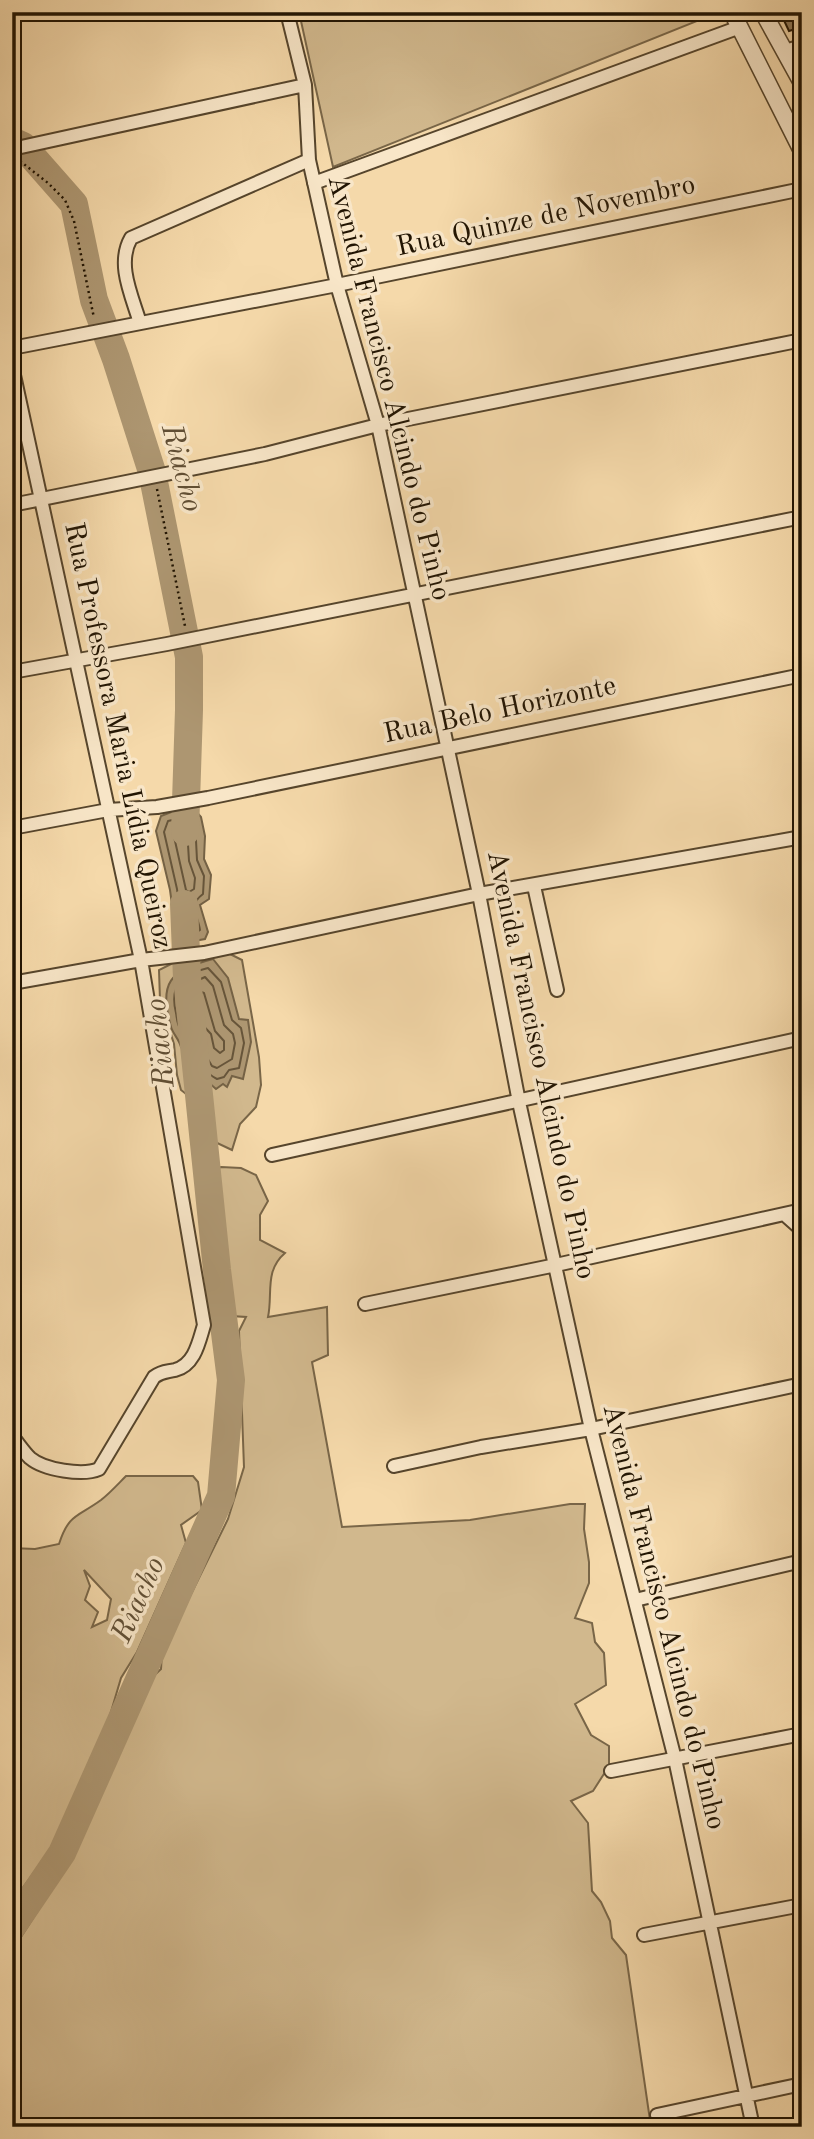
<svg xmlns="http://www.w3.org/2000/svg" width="814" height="2139" viewBox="0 0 814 2139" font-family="'Old Standard TT',serif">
  <rect width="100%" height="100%" fill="#f5d9aa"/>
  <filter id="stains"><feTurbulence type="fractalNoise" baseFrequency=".00286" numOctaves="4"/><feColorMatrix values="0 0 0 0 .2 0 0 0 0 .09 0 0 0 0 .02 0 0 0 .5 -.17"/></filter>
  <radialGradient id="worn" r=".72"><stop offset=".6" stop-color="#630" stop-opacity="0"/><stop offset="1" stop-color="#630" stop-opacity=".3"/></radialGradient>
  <path fill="#d1b88d" stroke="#796648" stroke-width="2" fill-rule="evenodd" d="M299,12h417l1,1 -384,154z
    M226,952l16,8 17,97 2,28 -5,22 -16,17 -8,26 -17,-8 -5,-29 -29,-23 -4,-15 -3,-31 -14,-44 -1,-30 14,-7z
    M221,1167l20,1 15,7 12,26 -8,14v25l25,13c-21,18 -12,41 -17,64l59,-10 1,48 -16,7 30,165 128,-7 100,-16h15l-1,25 5,33v21l-14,35 17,5 3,19 9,11 2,32 -31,19 16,31 18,11v20l-16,25 -22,10 17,22 4,68 9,11 9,19 2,17 14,17 25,172h-639v-176l32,-50 43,-79 58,-138 16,-15 1,-16 66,-134 16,-52 -5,-136 7,-14 -31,-2 -20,-138z
    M126,1476h67l5,6 4,28 -21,15 5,18 -49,109 -16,26 -13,44 -53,121 -43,60v-355l23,1 24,-5c10,-31 19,-27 42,-44 9,-7 17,-16 25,-24zM84,1570l27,29 -4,21 -15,7 6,-15 -13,-12 5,-14z"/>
  <path fill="#ad9671" stroke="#756245" stroke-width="2" d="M179,809h15l7,8 4,19 -1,23 7,16 -2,24 -9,6 8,27 -3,7 -11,2 -12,-2 -7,-12 -5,-37 -14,-59 5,-15z
    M213,959l15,19 11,41 9,1 3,22 -8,37 -11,-3 -5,11 -4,-3 -7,5c-15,-13 -27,-21 -29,-43l-6,1c-2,-8 -8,-13 -10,-20 -13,-44 -1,-57 42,-68z"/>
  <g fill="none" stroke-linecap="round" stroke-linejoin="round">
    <path stroke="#67553a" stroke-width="2" d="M190,816l5,5 2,39 7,16 -1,18c-16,12 -5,20 -3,36l-6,4 -8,-2 -5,-8 -4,-35 -13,-57 4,-11z
      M182,825l5,3 2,33 6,17 -1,11 -5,3 -3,-2 -13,-58 2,-4z
      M208,968l13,14 11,38 9,8 3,15 -5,25 -10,2 -5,7 -7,2c-20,-11 -15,-18 -24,-35 -2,-5 -10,-9 -13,-16 -3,-4 -3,-10 -4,-15 -7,-28 6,-39 32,-45z
      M205,977l8,9 11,39 9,9 2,9 -3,16 -15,9 -5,-2 -9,-15 -2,-12 -14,-16 -6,-23 7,-15z
      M199,991l5,2 11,38 9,10v9l-4,3 -6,-5 -3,-14 -15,-16 -4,-19z"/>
    <path stroke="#ad9671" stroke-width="28" d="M12,141l11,5 51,58 20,96 22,59 36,113 37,185v53l-4,122
      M12,1927l50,-74 159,-357 10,-116 -14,-110 -30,-292 -3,-74"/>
  </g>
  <path fill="#8f7a59" stroke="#211402" stroke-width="2" d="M780,12h22v15l-13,4z"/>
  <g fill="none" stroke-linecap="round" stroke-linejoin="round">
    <g stroke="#56452c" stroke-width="16">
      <path id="minor" d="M287,12l18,73 4,75 28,125 41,140 101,469 40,208 72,327 84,330 78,368
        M12,13l3,-1
        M785,51l17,-5
        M12,149l293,-64
        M314,183l426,-156
        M140,323c-8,-27 -24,-59 -9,-85l178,-78
        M12,348l325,-63 465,-96
        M12,366l129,594 63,365c-5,16 -9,40 -29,45 -9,2 -13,1 -21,7l-55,92c-16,7 -55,1 -69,-11 -7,-7 -12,-15 -18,-22
        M12,505l253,-51 113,-29 424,-85
        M12,672l155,-28 635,-127
        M12,828l96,-18 49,-3 51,-9 594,-123
        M534,886l23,104
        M12,983l129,-23 63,-7 275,-59 323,-57
        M272,1155l530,-117
        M784,1214l18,16
        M365,1304l191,-39 246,-55
        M394,1466l87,-19 110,-18 211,-45
        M635,1600l167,-39
        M611,1771l191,-37
        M644,1935l158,-30
        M657,2115l145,-31"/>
    </g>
    <g stroke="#56452c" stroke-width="19">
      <path id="tertiary" d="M732,12l70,139
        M763,12l39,71"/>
    </g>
    <path stroke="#211402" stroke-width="2.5" stroke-dasharray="2 3.5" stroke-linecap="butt" d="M20,161l28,22 17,17 9,21 20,97
      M157,489l28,137"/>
    <use href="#minor" stroke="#f8e6c8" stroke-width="12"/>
    <use href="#tertiary" stroke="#f8e6c8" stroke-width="16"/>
  </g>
  <g text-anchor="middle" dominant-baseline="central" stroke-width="7" stroke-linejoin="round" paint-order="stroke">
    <g font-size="28" fill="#211402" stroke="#f8e6c8">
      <text transform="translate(546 217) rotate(-12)">Rua Quinze de Novembro</text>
      <text transform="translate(388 388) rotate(76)">Avenida Francisco Alcindo do Pinho</text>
      <text transform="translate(500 711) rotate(-12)">Rua Belo Horizonte</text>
      <text transform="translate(117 736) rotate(78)">Rua Professora Maria Lídia Queiroz</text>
      <text transform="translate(540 1065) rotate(78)">Avenida Francisco Alcindo do Pinho</text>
      <text transform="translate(663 1617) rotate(76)">Avenida Francisco Alcindo do Pinho</text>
    </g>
    <g font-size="30" font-style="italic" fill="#604e34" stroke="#f8e6c8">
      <text transform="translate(181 468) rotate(75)">Riacho</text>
      <text transform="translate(161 1043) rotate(-96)">Riacho</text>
      <text transform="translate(139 1600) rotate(-66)">Riacho</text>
    </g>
  </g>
  <rect width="814" height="2139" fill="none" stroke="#f5d9aa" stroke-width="42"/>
  <rect x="14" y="14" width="786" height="2111" fill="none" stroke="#211402" stroke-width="3.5"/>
  <rect x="21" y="21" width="772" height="2097" fill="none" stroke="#211402" stroke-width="2"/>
  <rect width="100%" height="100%" filter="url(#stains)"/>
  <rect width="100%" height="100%" fill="url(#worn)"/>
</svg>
